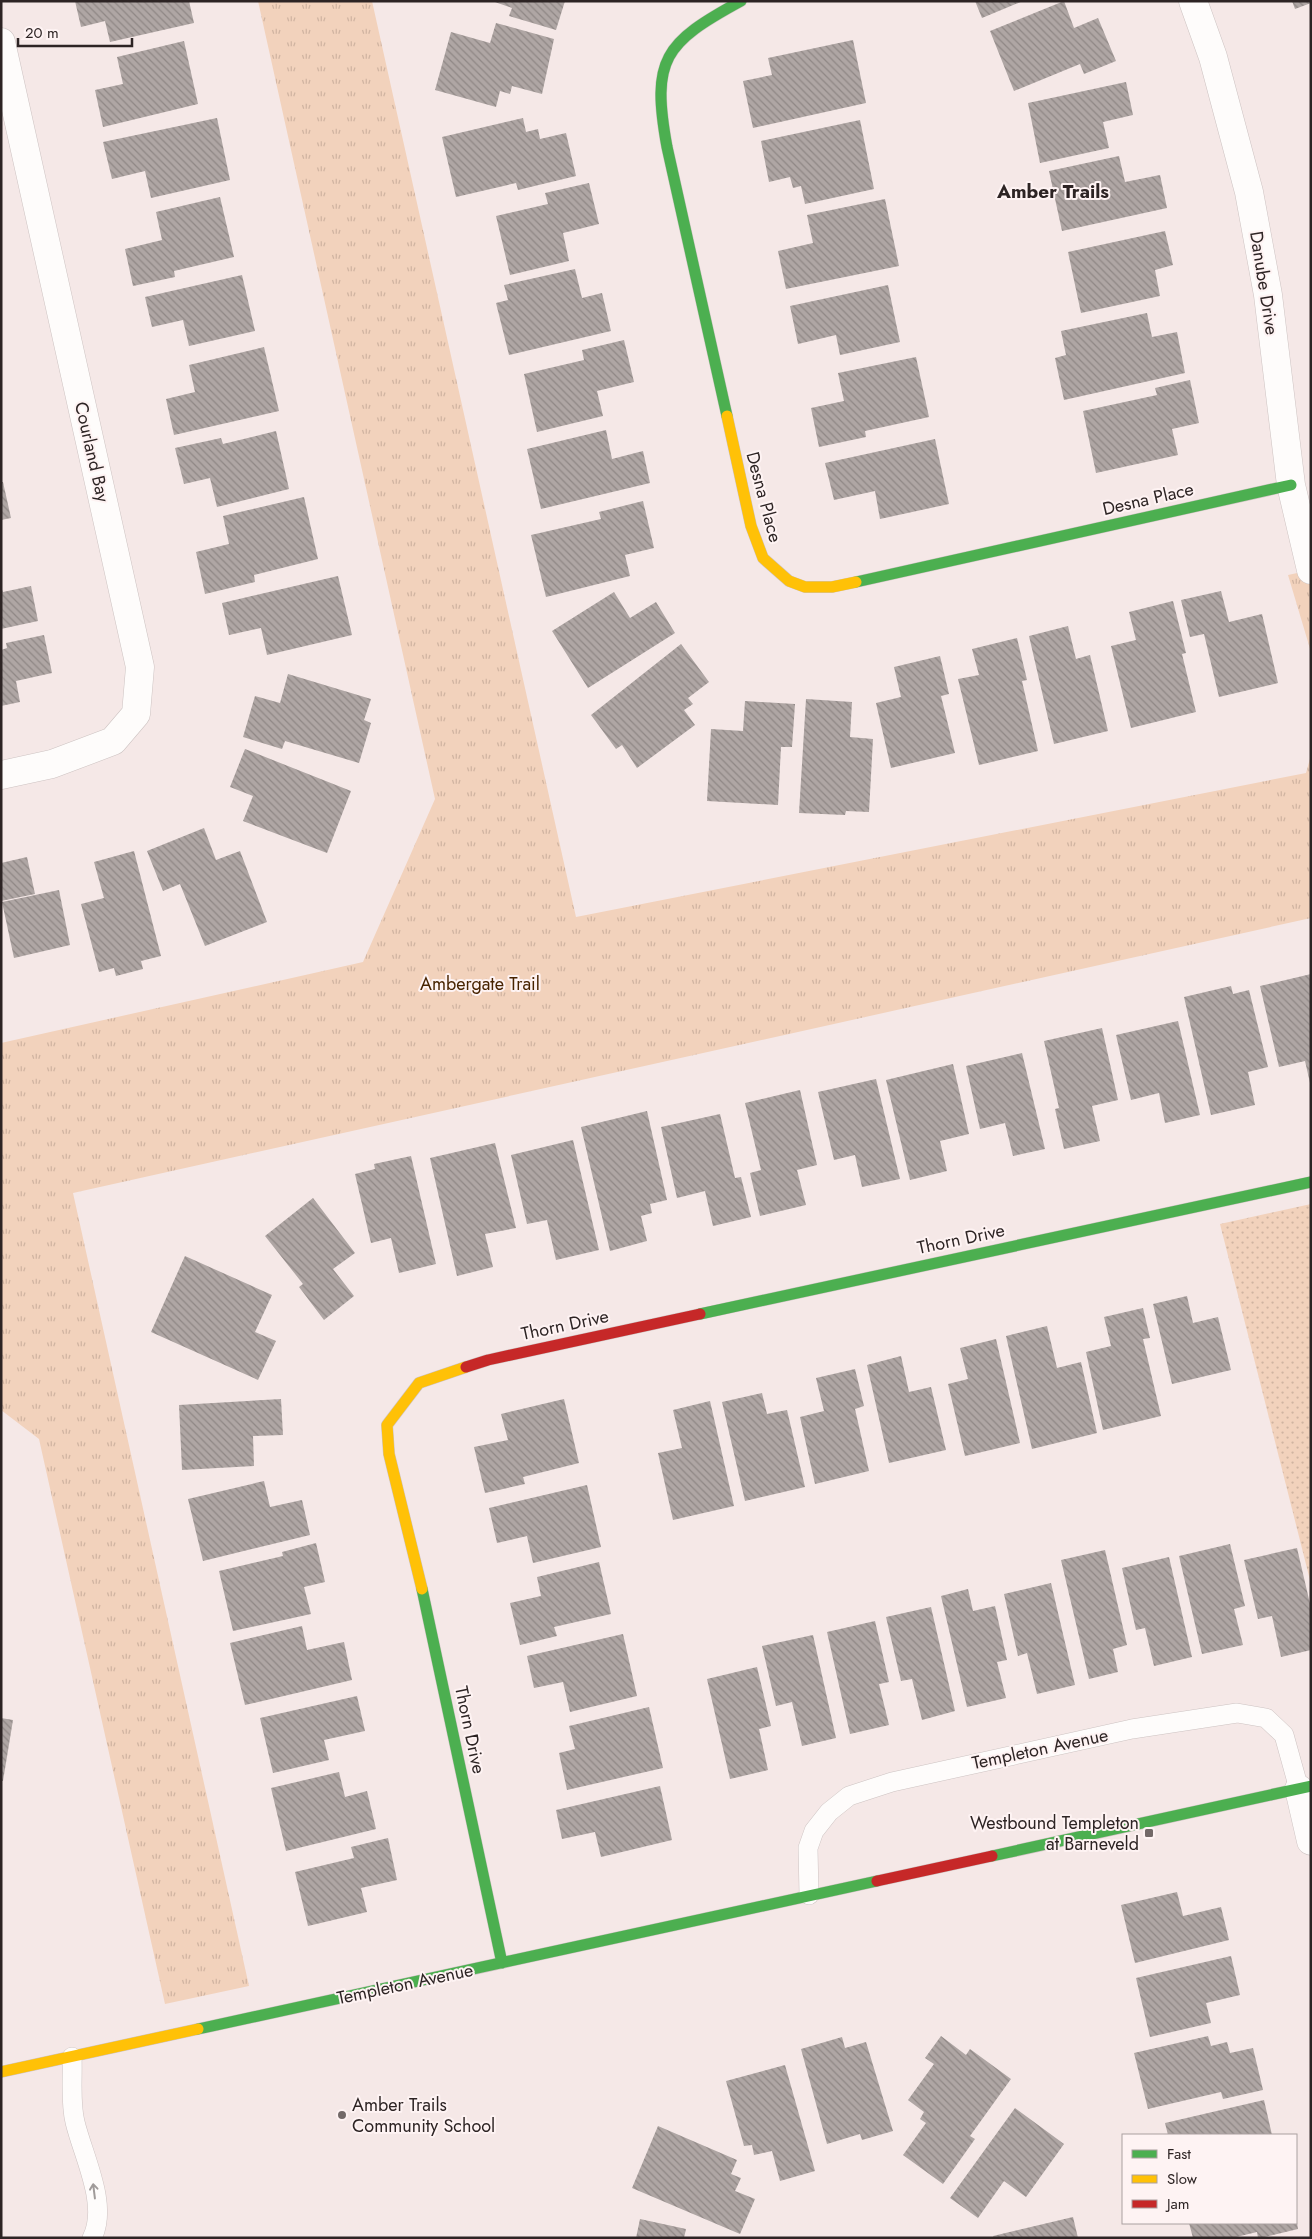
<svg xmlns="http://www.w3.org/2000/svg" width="1312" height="2239" viewBox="0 0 1312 2239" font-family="Jost,sans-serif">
  <defs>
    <pattern id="grass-dots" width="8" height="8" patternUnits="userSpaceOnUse" patternTransform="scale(1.25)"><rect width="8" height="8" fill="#f2d2bc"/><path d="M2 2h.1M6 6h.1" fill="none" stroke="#d0b4a1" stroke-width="1.8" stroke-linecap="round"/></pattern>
    <pattern id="park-tufts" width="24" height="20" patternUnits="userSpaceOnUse" patternTransform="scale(1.25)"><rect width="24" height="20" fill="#f2d2bc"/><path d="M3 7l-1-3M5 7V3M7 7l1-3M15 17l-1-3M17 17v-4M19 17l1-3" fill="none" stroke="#d0b4a1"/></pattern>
    <pattern id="building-back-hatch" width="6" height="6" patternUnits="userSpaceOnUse" patternTransform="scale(1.25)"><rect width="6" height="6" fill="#afa6a4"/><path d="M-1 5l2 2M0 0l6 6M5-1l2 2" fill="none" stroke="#8f8785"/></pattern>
  </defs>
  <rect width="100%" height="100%" fill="#f5e8e7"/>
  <path fill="url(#grass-dots)" d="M1311,1204v380l-91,-360z"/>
  <path fill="url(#park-tufts)" d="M258,1h114l204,916 730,-144 5,-18v163l-1238,275 176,793 -84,18 -126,-565 -38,-29v-367l362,-81 72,-163z
    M1311,570v82l-23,-77z"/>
  <path fill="url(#building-back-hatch)" d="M75,1h114l5,22 -84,19 -5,-21 -24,6z
    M492,1h73l-9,29 -47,-14 3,-8z
    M975,1h48l-41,17z
    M1064,1l10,27 24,-10 18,43 -32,13 -4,-10 -66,27 -24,-60z
    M1292,1h19v2l-16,6z
    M496,23l58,16 -12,55 -30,-8 -2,8 -10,-3 -4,16 -61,-17 16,-58 39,11z
    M853,40l13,63 -113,25 -10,-47 29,-6 -4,-17z
    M184,41l14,63 -95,23 -8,-37 28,-6 -6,-27z
    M1126,82l7,33 -30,7 6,26 -69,15 -12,-60z
    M217,118l13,62 -79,18 -6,-27 -33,8 -9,-37z
    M523,118l3,14 12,-3 2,10 26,-6 10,43 -58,14 -2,-7 -60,14 -14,-60z
    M860,120l14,69 -69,15 -4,-18 -8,2 -3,-11 -21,5 -8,-41z
    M1119,156l6,26 35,-7 7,33 -105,23 -13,-60z
    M589,183l10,41 -36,9 6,28 -59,14 -14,-59 52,-12 -3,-11z
    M220,197l14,60 -60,14 1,6 -42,9 -8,-37 37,-9 -6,-28z
    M885,199l14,67 -113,23 -8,-38 35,-8 -6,-28z
    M1165,231l8,34 -18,5 5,26 -79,17 -13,-61z
    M575,269l7,29 20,-5 9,38 -102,24 -13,-52 12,-3 -4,-15z
    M242,275l13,56 -66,15 -6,-26 -31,7 -7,-30z
    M888,285l12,57 -60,13 -4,-20 -38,9 -8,-38z
    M1147,313l5,24 25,-5 8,41 -121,27 -9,-42 11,-3 -5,-24z
    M624,340l10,42 -37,9 6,25 -66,16 -13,-58 60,-14 -2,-10z
    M264,347l15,64 -105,24 -8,-36 29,-7 -6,-27z
    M916,357l13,60 -64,14 1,6 -47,10 -8,-39 33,-7 -6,-28z
    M1190,380l9,43 -27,6 6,26 -82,18 -13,-62 74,-16 -2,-7z
    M606,430l6,29 31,-8 7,32 -109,26 -14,-60z
    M276,431l13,58 -72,18 -7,-29 -26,6 -9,-36 46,-10 2,6z
    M935,439l14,65 -69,15 -5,-28 -41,9 -9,-37z
    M1,482h2l8,36 -10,2z
    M304,497l14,62 -64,16 1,7 -50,12 -9,-42 33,-8 -6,-28z
    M643,501l11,47 -29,7 5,21 -84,21 -15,-62 70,-16 -2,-7z
    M338,576l14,59 -85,20 -6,-27 -32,7 -7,-32z
    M31,586l7,35 -37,8v-42l2,5z
    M1221,591l8,31 33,-8 16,69 -59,14 -15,-63 -14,3 -9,-37z
    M614,592l16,26 26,-16 19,31 -87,55 -36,-57z
    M1173,601l13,52 -4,1 14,58 -65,16 -20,-82 25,-6 -7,-28z
    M1068,626l8,33 14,-4 18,76 -54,13 -25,-108z
    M44,635l8,38 -36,8 4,21 -19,4v-56l6,-2 -1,-5z
    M1017,638l10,42 -5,1 16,70 -59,14 -21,-86 21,-4 -7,-26z
    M681,644l28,38 -21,16 5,6 -9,6 11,15 -58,43 -15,-23 -6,4 -25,-34z
    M940,656l9,38 -8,2 14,57 -64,15 -15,-65 25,-6 -7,-30z
    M288,674l83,25 -7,21 7,3 -12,40 -74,-22 -3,8 -39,-12 12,-41 25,7z
    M806,699l46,3 -2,35 23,2 -4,73 -23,-1 -1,4 -46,-2z
    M745,701l50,3 -3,43h-11l-3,58 -71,-4 4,-72 32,2z
    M245,749l106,42 -24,62 -84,-32 10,-25 -23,-9z
    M204,828l12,32 24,-9 27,71 -62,24 -25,-62 -17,7 -16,-40z
    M134,851l27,105 -20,5 2,8 -27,7 -2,-8 -15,4 -18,-68 23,-6 -10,-36z
    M27,857l8,37 -34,7v-38z
    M59,890l11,55 -56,13 -12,-56z
    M1311,974v109h-1l-5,-22 -26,6 -19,-81z
    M1231,986l2,8 16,-4 19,77 -20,5 7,33 -44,10 -27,-118z
    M1178,1021l22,94 -35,8 -6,-30 -28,7 -15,-65z
    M1102,1028l16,72 -26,6 8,35 -36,8 -9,-40 4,-1 -15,-67z
    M1022,1053l23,96 -32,7 -8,-33 -25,6 -14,-63z
    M953,1064l16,70 -29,7 7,30 -37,9 -24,-100z
    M876,1079l24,100 -38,8 -7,-32 -21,5 -16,-68z
    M800,1090l17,75 -20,5 9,35 -46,11 -10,-43 11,-3 -16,-67z
    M647,1111l20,89 -17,4 2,9 -11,3 6,25 -37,10 -29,-124z
    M720,1114l15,64 6,-1 10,40 -38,9 -8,-35 -28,7 -16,-71z
    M573,1140l26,110 -43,10 -9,-40 -20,4 -16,-69z
    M495,1143l21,85 -31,6 8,33 -36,9 -27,-118z
    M411,1156l25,108 -37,9 -8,-35 -20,5 -16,-69 20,-5 -1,-5z
    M313,1198l42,55 -22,16 21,27 -30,24 -25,-33 4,-3 -38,-48z
    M185,1256l87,39 -17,37 21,9 -18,39 -107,-48z
    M1187,1296l6,27 25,-6 13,53 -59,14 -19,-80z
    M1143,1308l7,30 -7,1 18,77 -58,14 -17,-78 25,-6 -7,-29z
    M1047,1326l10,42 24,-6 16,71 -65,16 -26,-113z
    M996,1339l24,104 -55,13 -17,-72 20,-5 -8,-31z
    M901,1356l8,36 22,-5 15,63 -57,13 -22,-98z
    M855,1369l9,37 -9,3 14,62 -54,13 -15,-67 24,-6 -8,-33z
    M762,1393l5,21 20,-4 18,77 -60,14 -23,-99z
    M281,1399l2,36 -30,1 1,30 -72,4 -3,-65z
    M564,1399l15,64 -56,14 2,7 -40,9 -11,-46 34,-7 -7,-26z
    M710,1401l24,105 -61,14 -15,-67 24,-5 -9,-38z
    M264,1481l6,26 32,-7 8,35 -107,26 -15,-62z
    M587,1485l14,62 -68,16 -6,-27 -30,7 -8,-35z
    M316,1543l9,39 -21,5 7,27 -78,17 -14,-60 64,-15 -1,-4z
    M1230,1544l15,62 -11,3 9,36 -41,9 -23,-98z
    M1297,1548l14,60v42l-30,7 -9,-41 -14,3 -14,-59z
    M1105,1550l22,95 -14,4 5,23 -29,7 -28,-119z
    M1169,1557l23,100 -38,9 -9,-38 -9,2 -14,-62z
    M599,1562l12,52 -57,13 3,9 -37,9 -10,-42 31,-7 -4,-19z
    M1051,1583l24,102 -38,9 -10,-41 -9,3 -14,-62z
    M968,1589l5,22 22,-5 12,54 -10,2 9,36 -39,9 -26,-111z
    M931,1607l24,104 -33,9 -10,-41 -11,2 -15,-64z
    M875,1621l14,61 -10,2 10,41 -39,9 -23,-102z
    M302,1626l5,24 37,-8 8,38 -107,25 -15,-62z
    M623,1634l14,62 -67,16 -7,-30 -29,6 -7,-32z
    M813,1635l23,103 -34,8 -10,-44 -16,4 -14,-60z
    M757,1667l14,59 -12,3 9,41 -38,9 -23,-100z
    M357,1696l8,35 -41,9 5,20 -56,13 -13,-55z
    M649,1707l14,61 -96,22 -8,-37 16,-4 -6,-23z
    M1,1718l12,2 -10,61h-2z
    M339,1772l6,25 22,-6 9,38 -90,22 -15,-63z
    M660,1786l12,54 -71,17 -6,-25 -33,7 -6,-29z
    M388,1838l9,42 -36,8 6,24 -59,14 -13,-54 59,-14 -3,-11z
    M1177,1892l6,24 38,-9 8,33 -94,23 -14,-58z
    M1231,1956l9,39 -34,8 5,20 -61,14 -14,-59z
    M941,2036l25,19 4,-6 41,30 -41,57 5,3 -32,45 -40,-29 23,-32 -6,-4 4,-7 -16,-12 26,-36 -9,-6z
    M1208,2036l3,10 16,-4 3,11 23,-5 10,42 -40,9 -2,-7 -73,17 -14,-56z
    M842,2037l3,11 21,-6 27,89 -31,9 -2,-6 -33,10 -26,-95z
    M785,2065l30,106 -35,10 -8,-30 -18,4 -2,-10 -8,1 -18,-65z
    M1264,2100l8,35h-104l-3,-12z
    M1015,2108l49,36 -38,53 -22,-16 -26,37 -28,-20z
    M658,2126l79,34 -6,14 10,4 -6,13 20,8 -15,35 -108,-46z
    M1073,2217l5,21h-84l-1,-2z
    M640,2219l46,10 -2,9h-48z
    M1189,2223h108l1,6 -38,9h-2l-1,-6 -25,6h-39z"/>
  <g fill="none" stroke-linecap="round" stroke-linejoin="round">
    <g stroke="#cdc3c2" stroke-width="20">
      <path id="lane" d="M809,1895l-1,-47 6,-17 15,-19 20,-16 43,-14 240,-53 105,-16 29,5 18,17 15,54
        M72,2057c1,21 -2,45 3,65 8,34 34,83 17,116"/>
    </g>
    <g stroke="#cdc3c2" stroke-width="29">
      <path id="street" d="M1193,1l20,56 36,135 19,103 23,190 20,85
        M1,42l139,625 -4,47 -23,27 -61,23 -51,11
        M1299,1789l12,52"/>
    </g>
    <g stroke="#cdc3c2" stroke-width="12">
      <path id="fast" d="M727,416l-60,-269c-16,-88 -3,-104 74,-146
        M856,582l435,-97
        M700,1314l611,-132
        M422,1589l80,374
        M992,1856l319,-70
        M198,2029l679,-148"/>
    </g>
    <g stroke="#cdc3c2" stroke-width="12">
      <path id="slow" d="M727,416l24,110 12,32 26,23 16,6h27l24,-5
        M422,1589l-33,-135 -2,-29 32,-42 47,-16
        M1,2072l197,-43"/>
    </g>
    <g stroke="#cdc3c2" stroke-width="12">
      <path id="jam" d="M466,1367l22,-7 212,-46
        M877,1881l115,-25"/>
    </g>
    <use href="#lane" stroke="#fefcfb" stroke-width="19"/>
    <use href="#street" stroke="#fefcfb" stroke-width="28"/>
    <use href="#fast" stroke="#4caf50" stroke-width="11"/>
    <use href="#slow" stroke="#ffc107" stroke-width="11"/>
    <use href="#jam" stroke="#c62828" stroke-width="11"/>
  </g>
  <defs><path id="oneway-shaft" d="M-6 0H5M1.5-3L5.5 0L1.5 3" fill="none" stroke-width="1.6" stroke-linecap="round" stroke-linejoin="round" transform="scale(1.25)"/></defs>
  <use stroke="#a09b9a" href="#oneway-shaft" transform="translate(94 2191) rotate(-97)"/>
  <g fill="#736968" stroke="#fef3f3" stroke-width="2">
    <rect x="1144" y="1828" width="10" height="10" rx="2.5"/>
    <circle cx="342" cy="2115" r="5"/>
  </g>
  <g text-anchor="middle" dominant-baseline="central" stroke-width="4" stroke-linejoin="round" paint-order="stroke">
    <g font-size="18" fill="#2d2424" stroke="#fef3f3">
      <text transform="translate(1264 283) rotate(81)">Danube Drive</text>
      <text transform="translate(92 452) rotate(77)">Courland Bay</text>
      <text transform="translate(764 497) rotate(75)">Desna Place</text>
      <text transform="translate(1148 499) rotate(-13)">Desna Place</text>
      <text transform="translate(961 1239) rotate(-12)">Thorn Drive</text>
      <text transform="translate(565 1325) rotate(-12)">Thorn Drive</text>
      <text transform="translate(470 1730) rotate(78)">Thorn Drive</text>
      <text transform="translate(1040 1749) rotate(-12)">Templeton Avenue</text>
      <text transform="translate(405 1984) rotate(-12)">Templeton Avenue</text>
    </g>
    <g font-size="18" fill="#472300" stroke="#fef3f3">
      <text x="480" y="984">Ambergate Trail</text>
    </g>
    <g font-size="18" fill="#2d2424" stroke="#fef3f3" text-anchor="end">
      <text x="1139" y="1823">Westbound Templeton<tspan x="1139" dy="21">at Barneveld</tspan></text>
      <text x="352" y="2105" text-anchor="start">Amber Trails<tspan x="352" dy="21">Community School</tspan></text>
    </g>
    <g font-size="19" font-weight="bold" fill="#2d2424" stroke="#fef3f3">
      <text x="1053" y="191">Amber Trails</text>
    </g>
  </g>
  <rect width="1312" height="2239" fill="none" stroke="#2d2424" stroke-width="5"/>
  <rect x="1122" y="2134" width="175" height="90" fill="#fef3f3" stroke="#aaa0a0"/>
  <rect x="1132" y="2150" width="25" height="8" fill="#4caf50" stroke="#aaa0a0"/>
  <text x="1167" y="2159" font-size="15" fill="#2d2424">Fast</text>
  <rect x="1132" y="2175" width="25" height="8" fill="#ffc107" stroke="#aaa0a0"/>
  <text x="1167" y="2184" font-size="15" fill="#2d2424">Slow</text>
  <rect x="1132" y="2200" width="25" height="8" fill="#c62828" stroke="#aaa0a0"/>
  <text x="1167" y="2209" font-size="15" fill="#2d2424">Jam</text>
  <path d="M18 38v8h114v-8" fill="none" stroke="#2d2424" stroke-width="2.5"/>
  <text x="25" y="38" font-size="15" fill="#2d2424" stroke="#fef3f3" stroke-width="4" paint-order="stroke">20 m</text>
</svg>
